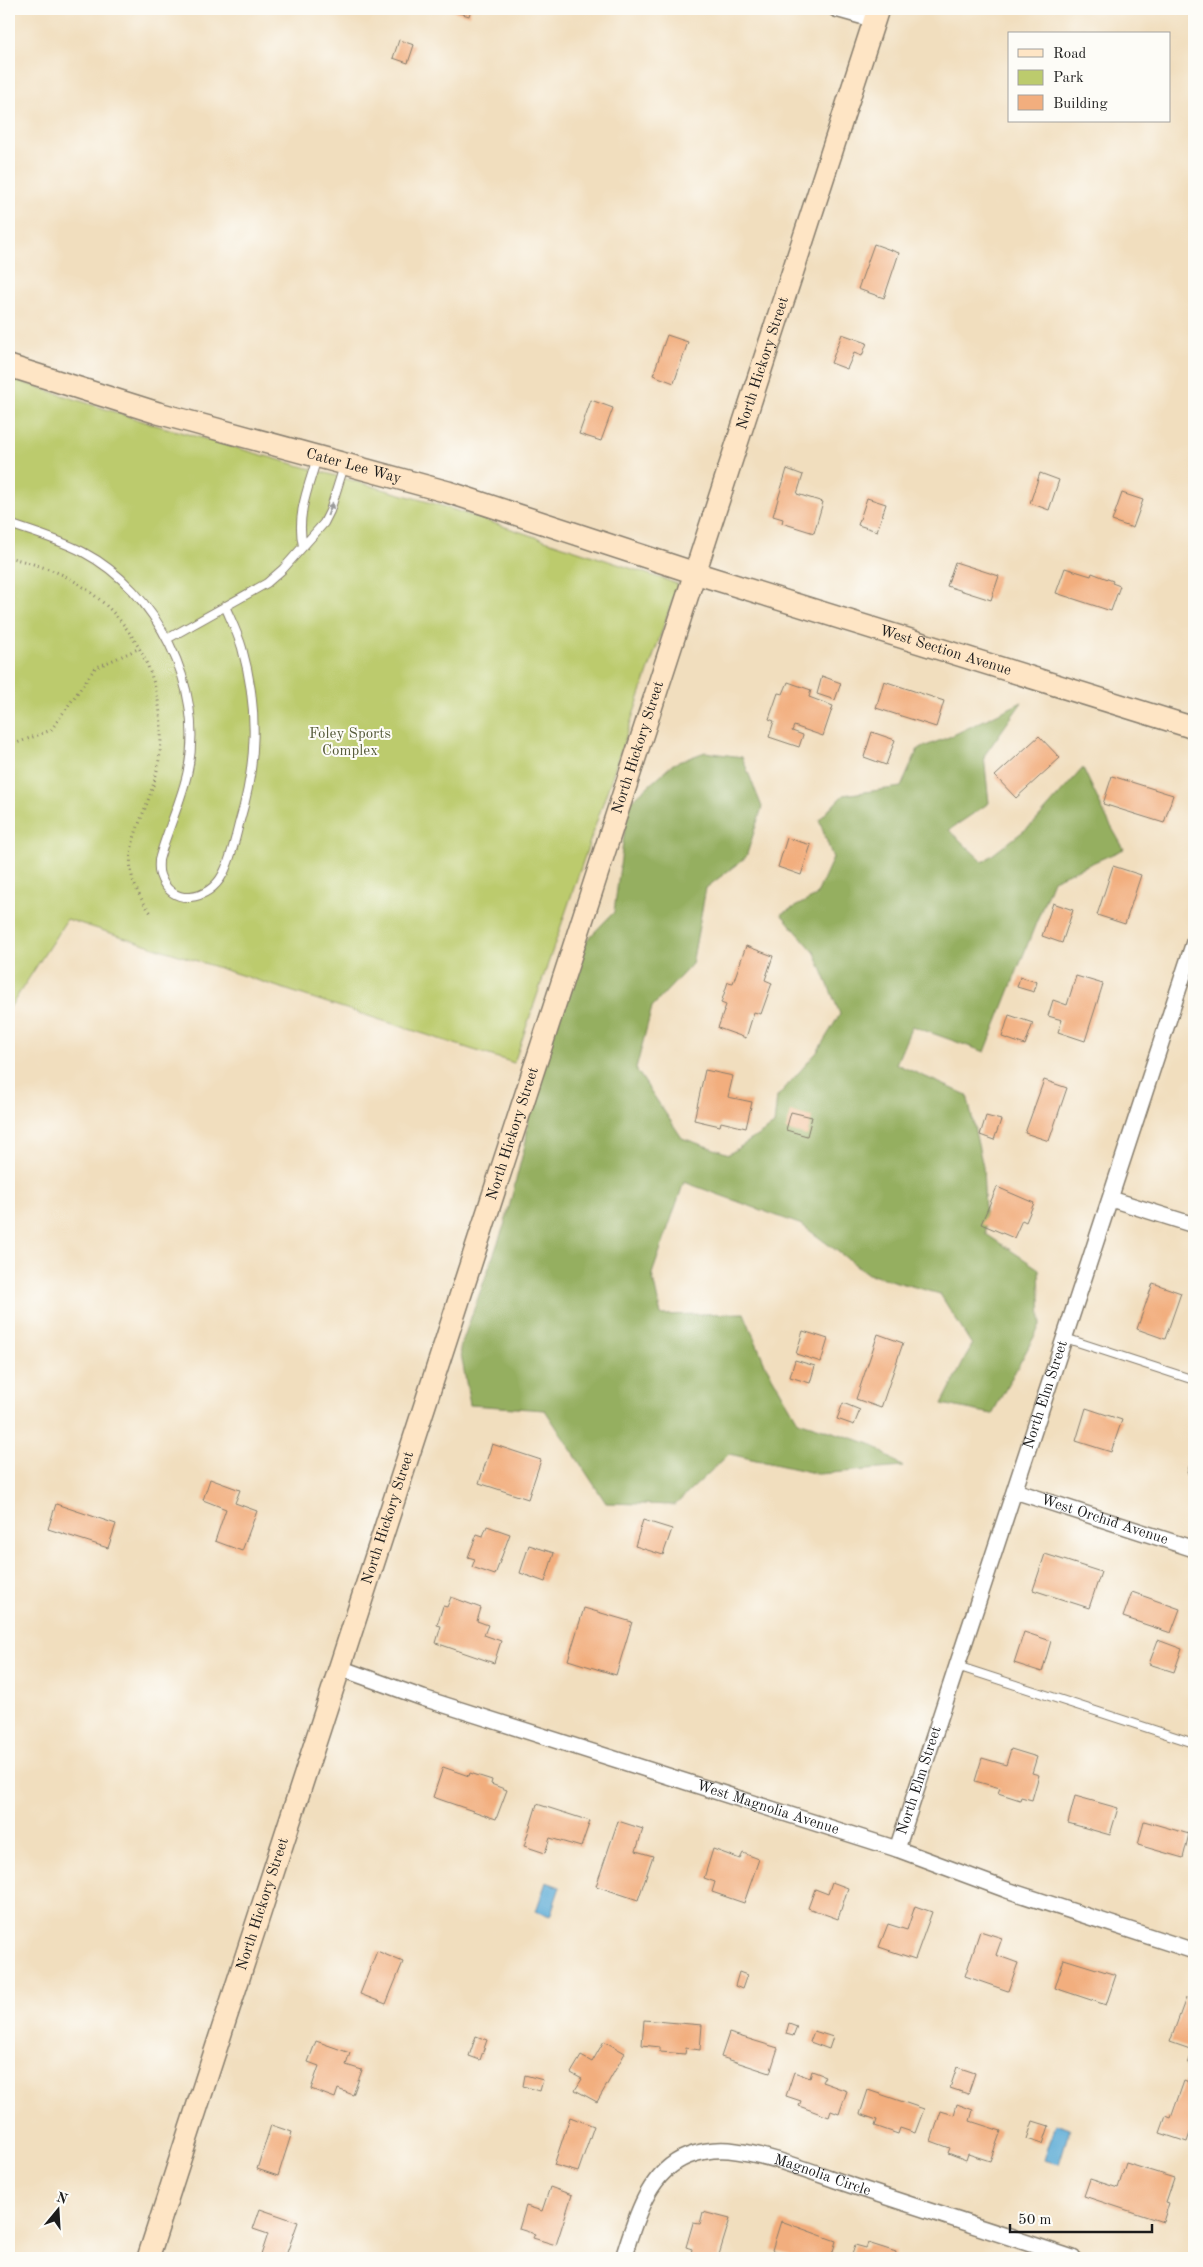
<svg xmlns="http://www.w3.org/2000/svg" width="1203" height="2267" viewBox="0 0 1203 2267" font-family="'Old Standard TT',serif">
  <rect width="100%" height="100%" fill="#fdfcf7"/>
  <filter id="ink" filterUnits="userSpaceOnUse"><feTurbulence type="fractalNoise" baseFrequency=".02" numOctaves="2"/><feDisplacementMap in="SourceGraphic" scale="10" xChannelSelector="R" yChannelSelector="G"/><feConvolveMatrix kernelMatrix="1 2 1 2 8 2 1 2 1" color-interpolation-filters="sRGB"/></filter>
  <filter id="wash" filterUnits="userSpaceOnUse"><feTurbulence type="fractalNoise" baseFrequency=".0096" numOctaves="4" result="noise"/><feDisplacementMap in="SourceGraphic" scale="20" xChannelSelector="R" yChannelSelector="G"/><feGaussianBlur stdDeviation="1.12" result="paint"/><feColorMatrix in="noise" values="0 0 0 0 0 0 0 0 0 0 0 0 0 0 0 0 0 1.4 0 .05"/><feComposite in="paint" operator="in"/></filter>
  <g filter="url(#wash)">
    <rect width="100%" height="100%" fill="#f1debe"/>
    <path fill="#bccb6d" stroke="#6c7444" d="M9,378l143,46 287,81 239,79 -164,479 -447,-144 -58,90z"/>
    <path fill="#95af60" stroke="#58663e" d="M1022,702l-38,54 5,47 -40,27 34,32 51,-39 49,-55 25,53 16,28 -71,31 -68,172 -73,-26 -16,38 71,31 16,72 3,67 53,35 2,55 -49,90 -50,-10 30,-59 -32,-51 -72,-20 -66,-49 -118,-43 -32,92 9,41 83,-2 21,51 33,57 73,23 32,23 -84,7 -90,-20 -54,51 -69,-2 -61,-93 -75,-5 -10,-57 45,-125 21,-82 9,-103 47,-93 32,-33 14,-108 45,-40 32,-12 37,5 20,50 -16,50 -40,31 -14,76 -40,43 -16,62 46,69 47,16 45,-29 3,-28 40,-45 23,-38 -25,-61 -34,-39 35,-18 17,-38 -14,-38 24,-25 58,-8 17,-38 31,-12z"/>
    <path fill="#5cabd6" stroke="#3c6479" d="M546,1882l14,5 -10,29 -14,-5z
      M1056,2123l14,5 -11,36 -15,-4z"/>
    <g id="blocks">
      <path fill="#f2ae7e" d="M447,9h24l-2,7z
        M399,40l15,5 -6,18 -15,-5z
        M874,244l25,9 -15,45 -26,-9z
        M842,334l25,9 -5,13 -8,-3 -7,16 -16,-6z
        M667,335l21,7 -14,41 -21,-8z
        M591,400l22,8 -12,33 -22,-7z
        M787,469l16,6 -6,19 26,8 -9,31 -32,-10 1,-4 -10,-3z
        M1040,473l19,7 -10,30 -19,-7z
        M1122,493l21,7 -10,28 -21,-7z
        M867,498l19,6 -9,27 -19,-6z
        M955,562l44,14 -8,24 -44,-14z
        M1065,568l26,8 1,-3 21,8 -1,2 8,3 -9,25 -55,-18z
        M822,676l19,7 -6,17 -18,-6z
        M884,681l60,20 -8,26 -60,-19z
        M788,682l23,8 -2,7 24,9 -10,30 -29,-10 -2,5 11,4 -4,12 -30,-10 5,-16 -5,-2 9,-26 5,1z
        M872,732l23,8 -9,25 -22,-8z
        M1039,736l21,22 -44,40 -21,-22z
        M1112,776l61,19 -9,28 -61,-19z
        M787,838l24,7 -10,30 -23,-8z
        M1113,866l28,9 -16,49 -28,-9z
        M1053,903l20,7 -11,33 -20,-7z
        M746,946l27,10 -8,24 7,3 -11,31 -7,-2 -8,26 -28,-10 8,-23 -5,-2 7,-21 5,1z
        M1076,976l27,8 -18,57 -27,-9 4,-12 -14,-4 5,-16 14,5z
        M1020,977l17,5 -3,10 -17,-5z
        M1009,1015l24,8 -8,22 -23,-8z
        M705,1070l28,6 -5,21 24,5 -6,26 -25,-6 -1,4 -26,-6z
        M1044,1080l23,8 -18,53 -24,-8z
        M791,1112l21,5 -5,19 -21,-6z
        M986,1116l15,4 -7,20 -14,-5z
        M997,1187l37,16 -8,19 -4,-2 -8,18 -33,-14z
        M1153,1283l28,10 -16,46 -28,-10z
        M803,1331l25,8 -7,23 -25,-8z
        M878,1334l25,9 -22,65 -25,-9z
        M795,1360l20,6 -5,17 -20,-6z
        M843,1403l17,7 -6,15 -17,-6z
        M1086,1408l36,12 -11,32 -35,-11z
        M492,1444l49,16 -13,39 -49,-16z
        M1194,1451v25l-7,-3z
        M210,1479l30,11 -5,13 22,8 -15,40 -27,-10 11,-32 -23,-9z
        M56,1504l60,20 -8,24 -60,-19z
        M643,1520l29,9 -9,26 -28,-9z
        M487,1526l23,8 -15,41 -23,-8 3,-8 -7,-2 9,-23 6,2z
        M529,1545l25,8 -9,29 -25,-9z
        M1045,1554l56,18 -12,36 -56,-18z
        M1132,1592l48,17 -9,24 -48,-16z
        M451,1597l30,11 -4,13 11,4 -4,10 17,6 -7,22 -58,-20 5,-17 -4,-1 6,-19 4,1z
        M584,1608l48,14 -16,53 -48,-15z
        M1024,1632l27,9 -9,31 -28,-9z
        M1158,1640l24,9 -8,23 -25,-8z
        M1011,1749l26,8 -5,16 7,2 -7,25 -11,-3 -1,3 -22,-7 2,-5 -25,-7 7,-23 24,7z
        M443,1767l26,9 1,-3 22,7 -1,4 16,6 -11,29 -63,-22z
        M1075,1796l43,12 -8,27 -42,-12z
        M537,1804l53,17 -9,26 -31,-9 -5,15 -21,-7z
        M618,1821l25,8 -7,22 17,5 -15,44 -42,-14z
        M1144,1821l45,13 -6,24 -45,-13z
        M713,1849l27,10 3,-6 16,6 -15,44 -32,-11 3,-10 -11,-4z
        M832,1882l16,6 -10,31 -30,-11 7,-19 13,5z
        M915,1906l17,6 -17,47 -36,-12 9,-23 19,6z
        M980,1931l22,7 -6,17 22,8 -10,28 -43,-15z
        M377,1951l26,11 -17,42 -26,-10z
        M1064,1959l52,16 -10,30 -51,-17z
        M739,1972l8,3 -5,14 -7,-3z
        M1186,1998l8,3v65l-6,-2 5,-14 -23,-8z
        M644,2020l58,5 -2,25 -14,-2 -1,6 -25,-2v-5l-18,-2z
        M789,2023l8,3 -4,10 -7,-2z
        M814,2031l19,6 -4,12 -19,-7z
        M729,2033l49,15 -8,25 -49,-16z
        M476,2036l11,4 -7,20 -11,-4z
        M316,2041l34,12 -4,12 16,5 -9,25 -15,-6 -3,9 -24,-9 8,-23 -11,-4z
        M604,2041l21,12 -28,49 -22,-12 7,-11 -11,-6 10,-17 11,6z
        M957,2067l18,6 -7,21 -18,-6z
        M812,2071l13,5 -3,6 25,9 -8,23 -8,-3 -2,6 -30,-11 2,-5 -15,-5 8,-24 16,6z
        M525,2075l18,5 -3,11 -17,-5z
        M1184,2081l10,4v36l-7,21 -27,-9 6,-17 5,2z
        M868,2090l56,19 -9,24 -15,-5 -2,6 -23,-8 2,-6 -17,-6z
        M957,2104l16,6 -3,11 31,10 -11,30 -22,-7 -2,6 -18,-7 2,-5 -19,-7 10,-30 13,4z
        M570,2117l24,9 -16,46 -24,-7z
        M1033,2121l16,5 -6,18 -16,-5z
        M271,2125l21,7 -14,44 -21,-7z
        M1126,2163l48,15 -8,24 3,1 -6,19 -79,-26 6,-17 28,9z
        M550,2187l22,8 -16,50 -23,-7 2,-4 -16,-5 7,-23 16,5z
        M260,2209l38,13 -13,36h-25l8,-24 -15,-5z
        M703,2212l27,7 -12,39h-28l2,-9 -6,-2 7,-24 7,1z
        M781,2221l55,20 -5,17h-32l-27,-8z
        M868,2243l28,9 -2,6h-43l4,-13 11,3z"/>
    </g>
  </g>
  <g filter="url(#ink)">
    <use href="#blocks" fill-opacity="0" stroke="#867d6d" stroke-width="1"/>
    <g fill="none" stroke-linecap="round" stroke-linejoin="round">
      <g stroke="#867d6d" stroke-width="10">
        <path id="lane" d="M9,524c24,8 51,16 74,28 74,39 122,135 105,218 -6,30 -21,60 -29,90 0,4 -1,10 1,15 11,33 49,26 63,-1 8,-15 12,-34 16,-50 18,-60 20,-115 3,-176 -4,-14 -11,-28 -17,-42
          M303,546c-7,-30 5,-58 14,-88
          M167,639l100,-56 16,-14 41,-46 6,-12 14,-45
          M1065,1338l129,42
          M957,1666l237,77"/>
      </g>
      <g stroke="#867d6d" stroke-width="18">
        <g id="street">
          <path d="M836,9l39,11"/>
          <path d="M1111,1199l83,26"/>
          <path id="s1" d="M1015,1491l179,58"/>
          <path id="s2" d="M340,1668l83,30 474,151 110,41 187,61"/>
          <path id="s3" d="M897,1849l297,-907"/>
          <path id="s4" d="M623,2258c12,-37 24,-86 65,-102 13,-5 27,-7 41,-6 40,4 88,24 127,37 73,24 145,47 217,71"/>
        </g>
      </g>
      <g stroke="#867d6d" stroke-width="24">
        <g id="secondary">
          <path id="s5" d="M9,366l149,47 290,79 247,81 499,155"/>
          <path id="s6" d="M148,2258l730,-2249"/>
        </g>
      </g>
      <path stroke="#867d6d" stroke-width="3" stroke-dasharray="1 4" stroke-linecap="butt" d="M9,557c17,5 37,10 54,18 73,37 113,119 93,200 -14,56 -47,83 -5,138
        M9,746l42,-16 44,-62 45,-20"/>
      <use href="#lane" stroke="#fff" stroke-width="8"/>
      <use href="#street" stroke="#fff" stroke-width="15"/>
      <use href="#secondary" stroke="#fee5c5" stroke-width="21"/>
    </g>
    <defs><path id="oneway-solid" d="M-6-.8H1V-3.2L6.5 0L1 3.2V.8H-6Z" transform="scale(1.25)"/></defs>
    <use fill="#999" href="#oneway-solid" transform="translate(330 509) rotate(-69)"/>
  </g>
  <g text-anchor="middle" dominant-baseline="central" stroke-width="4" stroke-linejoin="round" paint-order="stroke">
    <g font-size="15" fill="#1c1c1c" stroke="#fdfcf7">
      <text stroke="none"><textPath href="#s6" startOffset="1992">North Hickory Street</textPath></text>
      <text stroke="none"><textPath href="#s5" startOffset="359">Cater Lee Way</textPath></text>
      <text stroke="none"><textPath href="#s5" startOffset="979">West Section Avenue</textPath></text>
      <text stroke="none"><textPath href="#s6" startOffset="1588">North Hickory Street</textPath></text>
      <text stroke="none"><textPath href="#s6" startOffset="1182">North Hickory Street</textPath></text>
      <text stroke="none"><textPath href="#s3" startOffset="478">North Elm Street</textPath></text>
      <text stroke="none"><textPath href="#s6" startOffset="778">North Hickory Street</textPath></text>
      <text stroke="none"><textPath href="#s1" startOffset="94">West Orchid Avenue</textPath></text>
      <text stroke="none"><textPath href="#s3" startOffset="72">North Elm Street</textPath></text>
      <text stroke="none"><textPath href="#s2" startOffset="450">West Magnolia Avenue</textPath></text>
      <text stroke="none"><textPath href="#s6" startOffset="372">North Hickory Street</textPath></text>
      <text stroke="none"><textPath href="#s4" startOffset="264">Magnolia Circle</textPath></text>
    </g>
    <g font-size="15" fill="#545938" stroke="#fdfcf7">
      <text x="350" y="734">Foley Sports<tspan x="350" dy="17">Complex</tspan></text>
    </g>
  </g>
  <rect width="1203" height="2267" fill="none" stroke="#fdfcf7" stroke-width="30"/>
  <rect x="1008" y="32" width="162" height="90" fill="#fdfcf7" stroke="#a3a29f"/>
  <rect x="1018" y="49" width="25" height="8" fill="#fee5c5" stroke="#a3a29f"/>
  <text x="1053" y="58" font-size="15" fill="#1c1c1c">Road</text>
  <rect x="1018" y="70" width="25" height="15" fill="#bccb6d" stroke="#a3a29f"/>
  <text x="1053" y="82" font-size="15" fill="#1c1c1c">Park</text>
  <rect x="1018" y="95" width="25" height="15" fill="#f2ae7e" stroke="#a3a29f"/>
  <text x="1053" y="108" font-size="15" fill="#1c1c1c">Building</text>
  <g transform="translate(58 2210) rotate(18)" stroke="#fdfcf7" stroke-width="4" paint-order="stroke">
  <path d="M0-4L9 19L0 12L-9 19Z" fill="#1c1c1c"/>
  <text y="-8" font-size="14" font-weight="bold" text-anchor="middle" fill="#1c1c1c">N</text>
  </g>
  <path d="M1010 2224v8h142v-8" fill="none" stroke="#1c1c1c" stroke-width="2.5"/>
  <text x="1018" y="2224" font-size="15" fill="#1c1c1c" stroke="#fdfcf7" stroke-width="4" paint-order="stroke">50 m</text>
</svg>
